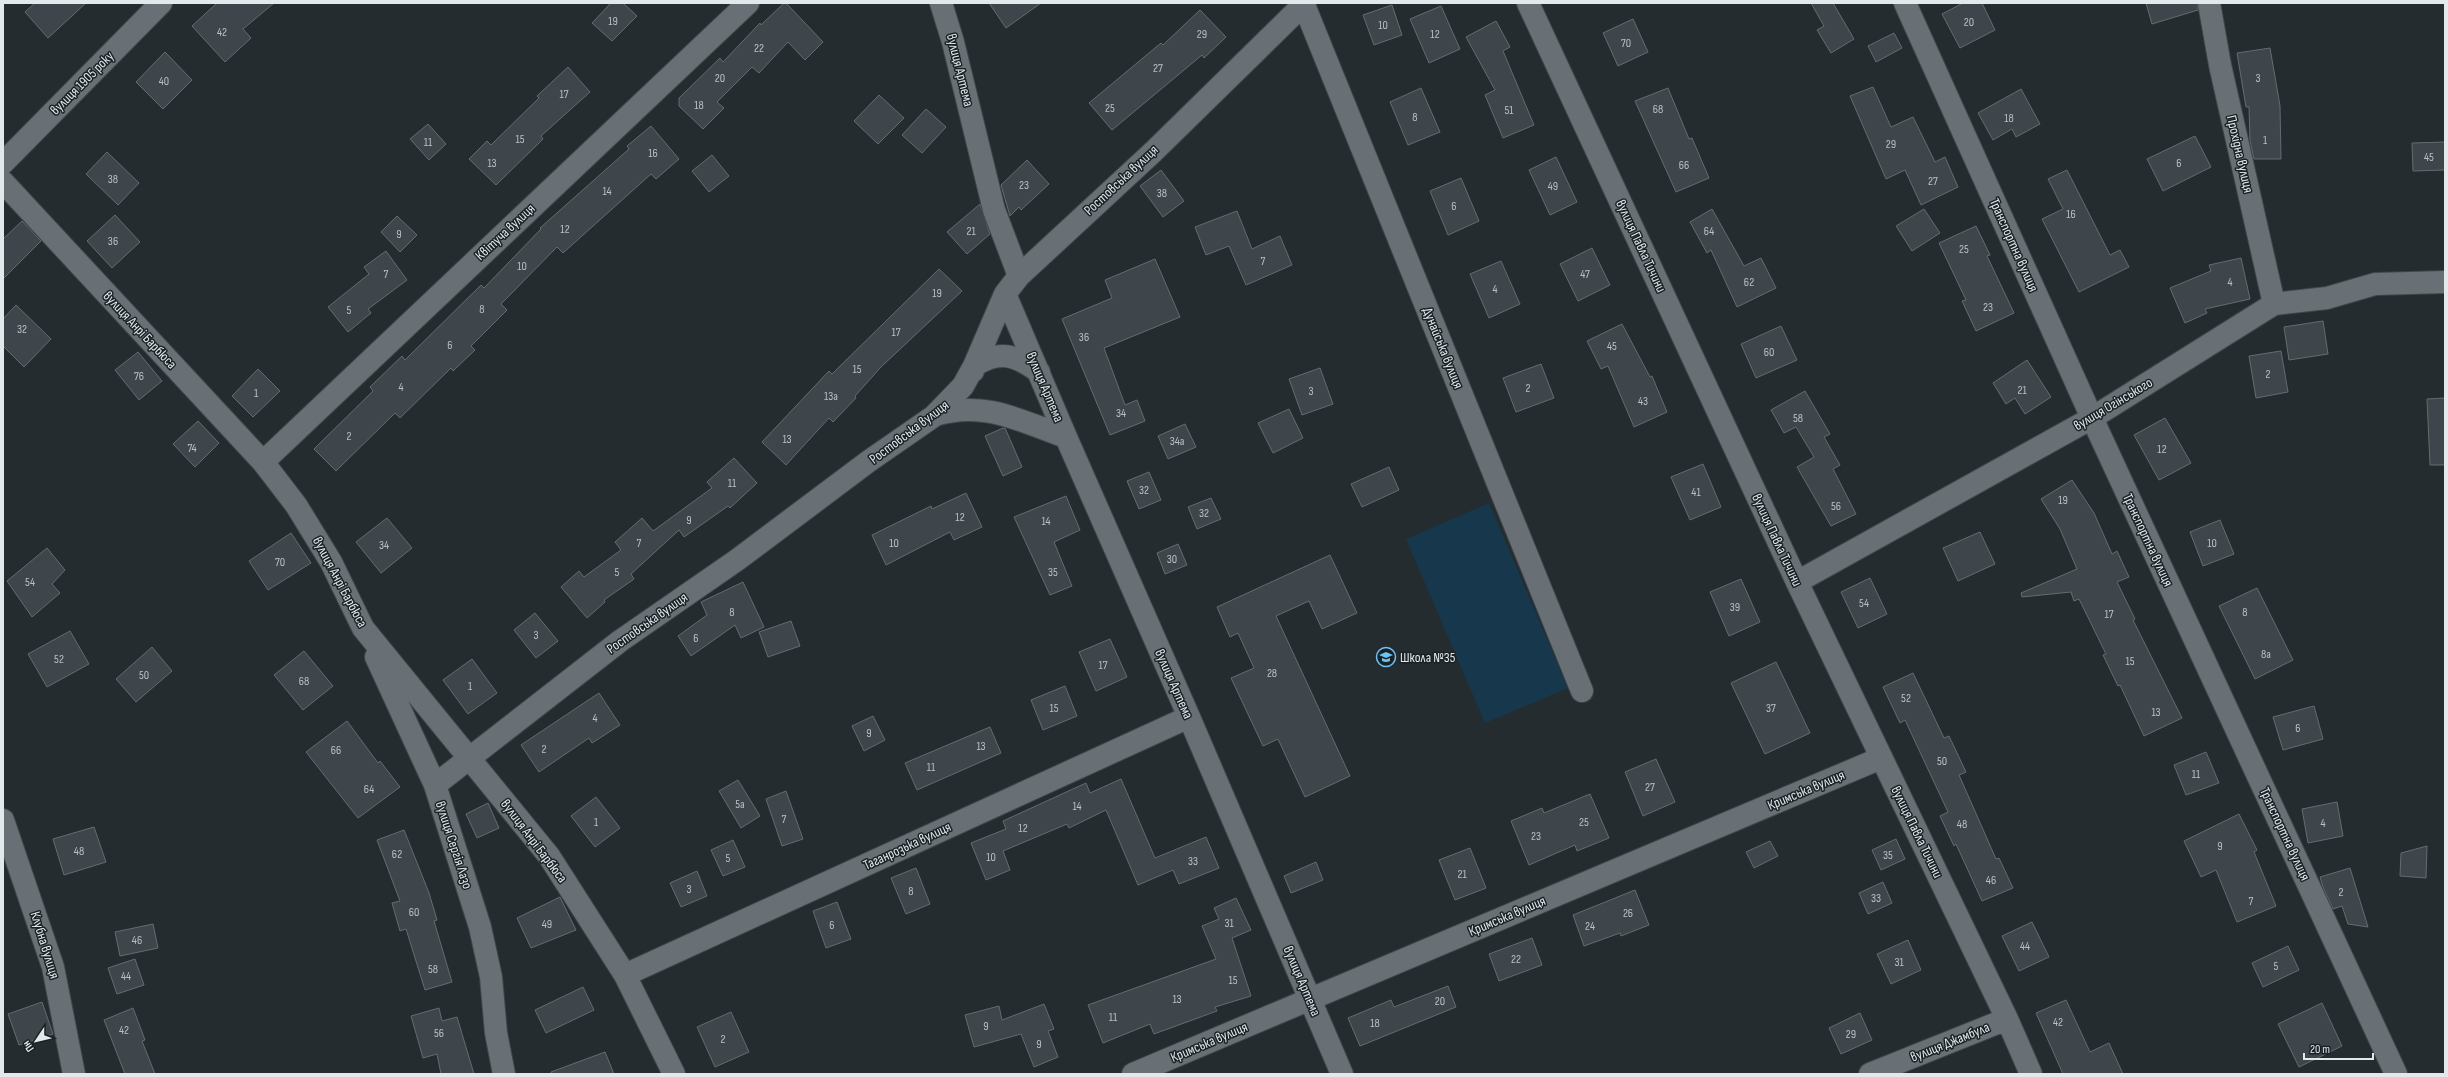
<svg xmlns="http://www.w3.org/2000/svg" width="2448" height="1077" viewBox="0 0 2448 1077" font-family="'Sofia Sans Condensed',sans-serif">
  <rect width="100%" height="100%" fill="#242c30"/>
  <path fill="#17384c" d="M1489,503l79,185 -83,35 -79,-184z"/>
  <path fill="#3e464b" stroke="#646c72" d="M35,3h51l-38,35 -23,-26z
    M217,3h57l-31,26 8,9 -26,24 -33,-36z
    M611,3h12l14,13 -25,25 -20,-18z
    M784,3h2l37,39 -18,18 -17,-18 -29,31 -7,-6 -35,35 7,6 -21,21 -24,-23v-8l41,-40 3,4 37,-39 1,2z
    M989,3h52l-35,25z
    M1811,3h22l21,36 -23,14 -14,-23 7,-4z
    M1963,3h19l13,27 -35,18 -18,-34z
    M2146,3h51l1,7 -46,14z
    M1392,5l10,30 -28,10 -11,-30z
    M1441,6l19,43 -31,14 -19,-44z
    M1200,10l26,27 -22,21 -2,-3 -90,75 -23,-27 72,-60 2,2z
    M1633,19l15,33 -30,14 -15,-33z
    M1496,21l14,26 -7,4 31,74 -31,13 -18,-43 10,-5 -29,-53z
    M1894,33l8,15 -26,14 -8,-16z
    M2270,48l10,58 1,53h-27l-4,-18 -1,-34h-3l-9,-54z
    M165,52l27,28 -29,29 -27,-27z
    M568,67l22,25 -49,44 2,3 -47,46 -27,-26 18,-18 4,4 48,-47 -2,-2z
    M1873,87l18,40 22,-10 22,45 10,-5 13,30 -37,18 -16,-35 -19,9 -36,-83z
    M1421,88l19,44 -32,13 -18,-43z
    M1668,88l21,51 3,-1 17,40 -33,14 -41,-91z
    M2021,89l19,35 -24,13 -4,-8 -19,11 -15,-27z
    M879,95l25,23 -26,26 -24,-23z
    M926,109l20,18 -24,26 -20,-18z
    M428,124l18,20 -17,16 -19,-21z
    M651,126l28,33 -23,20 -5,-5 -88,79 -6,-6 -56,57 6,6 -36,36 4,4 -22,21 -2,-3 -51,50 -5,-5 -59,58 -22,-22 59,-58 -3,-4 32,-31 3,4 76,-75 3,3 57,-59 -1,-1 89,-79 -2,-3z
    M2195,136l16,31 -48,24 -16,-32z
    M2445,142v28l-32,1 -1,-28z
    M107,152l32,31 -21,22 -32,-31z
    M712,155l17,21 -20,16 -17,-21z
    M1556,157l21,45 -27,13 -21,-45z
    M1027,160l22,24 -28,26 -2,-3 -9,9 -9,-31z
    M1161,170l23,31 -21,16 -23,-31z
    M2067,170l43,85 10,-5 9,17 -50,25 -37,-73 21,-10 -15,-30z
    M1461,178l18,43 -31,14 -18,-44z
    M980,204l10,30 -23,20 -20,-22z
    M1712,209l32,57 17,-8 15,30 -39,19 -26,-57 -4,3 -17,-31z
    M1924,209l16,24 -28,18 -16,-25z
    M1237,211l15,38 28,-13 12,29 -46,20 -17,-39 -23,9 -11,-28z
    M115,215l25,27 -28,26 -25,-27z
    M397,216l20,19 -17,17 -19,-20z
    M22,221l19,20 -38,38v-40z
    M1976,226l14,29 -3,1 27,57 -38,18 -14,-30 4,-1 -27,-57z
    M1592,248l18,37 -32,16 -18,-37z
    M386,251l21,29 -39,29 3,4 -23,19 -20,-25 41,-33 -5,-7z
    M2241,258l9,41 -45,10 2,4 -22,10 -15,-35 41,-17 -2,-6z
    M1155,259l25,58 -76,31 21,57 12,-5 8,21 -35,14 -48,-116 50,-21 -7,-18z
    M1501,261l19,43 -31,14 -19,-44z
    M939,269l23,22 -81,76 -26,29 1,2 -23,24 -4,-4 -43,47 -24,-23 67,-71 3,3z
    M16,305l35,34 -27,28 -21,-21v-27z
    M2323,321l5,33 -39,6 -5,-33z
    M1622,324l28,53 2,-1 15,36 -33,15 -26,-61 -7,3 -14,-28z
    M1781,326l16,34 -41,18 -15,-34z
    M2281,351l7,41 -32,6 -7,-42z
    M138,352l24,29 -23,19 -24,-30z
    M2027,360l24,37 -26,17 -10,-16 -9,6 -13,-21z
    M1541,364l13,34 -38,14 -13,-34z
    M1320,368l13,36 -31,11 -13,-36z
    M258,369l22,22 -27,26 -21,-21z
    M1805,391l25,43 -6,3 16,28 -7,4 23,45 -25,12 -34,-59 17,-10 -18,-30 -12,6 -13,-23z
    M2445,398v67h-15l-3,-66z
    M1289,409l14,29 -30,15 -15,-30z
    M2165,418l26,45 -32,17 -25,-45z
    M198,421l21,22 -24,24 -22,-23z
    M1185,424l11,23 -28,12 -10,-23z
    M1003,428h2l17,39 -19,9 -18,-40z
    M734,458l23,25 -27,25 -2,-2 -44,31 -5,-7 -48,44 3,5 -30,21 1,2 -18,16 -26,-31 18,-16 5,6 37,-27 -6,-8 27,-24 11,13 59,-43 -5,-6z
    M1703,464l18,43 -31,13 -19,-43z
    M1389,467l10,23 -37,17 -11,-23z
    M1149,472l12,28 -22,9 -12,-28z
    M2072,480l22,33 18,41 5,-3 12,26 -12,5 18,37 -2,1 49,98 -38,18 -24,-51 -2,1 -15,-31 3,-1 -27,-55 -5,2 -3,-9 -49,5 -1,-4 56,-24 -17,-40 -19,-30z
    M966,493l16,34 -28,13 -4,-8 -64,33 -14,-30 59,-29 1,3z
    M1066,496l14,34 -26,12 18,44 -22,9 -36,-78z
    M1211,498l10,21 -24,10 -9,-22z
    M387,518l25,30 -31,25 -25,-31z
    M2220,520l14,34 -31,12 -13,-34z
    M1980,532l15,32 -37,17 -15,-33z
    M291,533l20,30 -43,27 -19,-29z
    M1178,544l9,21 -22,9 -8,-21z
    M47,548l18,22 -13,14 8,9 -28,24 -25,-36z
    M1330,555l27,58 -35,16 -13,-28 -33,15 74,160 -45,21 -27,-58 -15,7 -32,-68 23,-10 -16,-35 -8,4 -13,-30z
    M1870,578l17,36 -29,14 -17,-36z
    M1741,579l19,43 -31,14 -19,-44z
    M743,582l21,45 -23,11 -6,-13 -44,31 -13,-20 29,-21 -6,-13z
    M2257,588l36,72 -38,19 -36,-73z
    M535,613l23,28 -22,17 -22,-28z
    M791,621l9,25 -32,11 -9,-25z
    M70,631l19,33 -42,23 -19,-33z
    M1110,639l17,38 -31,14 -17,-39z
    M152,647l20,24 -36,31 -20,-23z
    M304,651l29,35 -30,24 -29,-35z
    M472,659l25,34 -29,21 -25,-34z
    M1776,662l34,71 -45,21 -34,-71z
    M1913,673l31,65 5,-2 17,36 -7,3 37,84 3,-1 14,30 -31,13 -26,-57 -2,2 -14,-30 8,-4 -43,-92 -5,3 -17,-36z
    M1065,686l12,30 -34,14 -12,-30z
    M599,693l21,32 -28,18 -3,-5 -50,34 -18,-27z
    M2314,706l9,33 -40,11 -10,-33z
    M873,716l12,24 -21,11 -12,-25z
    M347,721l31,42 2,-2 20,26 -42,31 -52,-66z
    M990,727l11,26 -84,37 -12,-27z
    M2206,752l13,31 -33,12 -12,-30z
    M1656,759l19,43 -32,14 -18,-44z
    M1121,779l34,79 51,-21 13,31 -40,16 -6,-14 -35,15 -32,-75 -37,18 -2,-4 -64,27 7,19 -24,10 -15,-37 35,-14 -3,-8 83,-38 4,10z
    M738,780l22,36 -19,12 -22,-37z
    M786,791l17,48 -21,7 -16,-47z
    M1590,794l19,44 -32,13 -2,-6 -46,20 -18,-44 31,-13 2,5z
    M596,797l24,31 -25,19 -24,-31z
    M2337,802l6,34 -35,7 -6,-34z
    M488,803l11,25 -22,10 -11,-24z
    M2239,814l18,36 -3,2 22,54 -39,16 -21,-52 -15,7 -17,-36z
    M94,827l12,35 -42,13 -11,-36z
    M404,830l25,63 8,27 -3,1 18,61 -27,8 -19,-61 -6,2 -8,-28 8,-2 -23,-61z
    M1896,839l9,20 -24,11 -9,-20z
    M733,840l12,27 -22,9 -12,-26z
    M1770,841l8,15 -24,12 -8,-16z
    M2427,846l-1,32 -26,-2 1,-23z
    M1470,848l16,40 -31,12 -16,-40z
    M1316,862l7,18 -32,13 -7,-17z
    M916,868l14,36 -24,10 -15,-36z
    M2350,868l18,59 -20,-3 -6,-18 -9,3 -10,-22 -3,-10z
    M697,871l10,25 -26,11 -11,-24z
    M1883,882l9,21 -24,11 -9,-21z
    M1635,890l14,35 -28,11 -1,-3 -36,13 -11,-31z
    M560,897l16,33 -45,18 -14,-30z
    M1236,898l15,32 -19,8 19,58 -36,11 2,4 -63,23 -4,-10 -47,19 -15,-38 128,-46 -14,-33 17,-7 -5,-11z
    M837,902l14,37 -25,9 -13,-37z
    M2032,922l17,35 -30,14 -17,-35z
    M153,924l5,24 -38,8 -5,-24z
    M1532,938l10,27 -43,16 -10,-27z
    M1908,940l13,30 -30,14 -14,-30z
    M2288,946l11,24 -36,17 -11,-24z
    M135,959l9,26 -27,9 -9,-26z
    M1448,986l8,21 -96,39 -12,-28 43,-18 3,7z
    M583,987l11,23 -48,23 -11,-23z
    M2066,1000l24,52 19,-9 14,31h-60l-27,-61z
    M42,1002l11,32 -34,11 -11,-31z
    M2322,1003l20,43 -43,21 -21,-43z
    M1044,1004l10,25 -6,2 10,26 -24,10 -13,-33 -47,13 -9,-32 34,-9 3,14z
    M133,1008l12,32 -3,1 13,33h-30l-21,-54z
    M439,1008l3,13 15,-4 17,57h-33l-4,-20 -14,4 -12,-42z
    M731,1012l18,40 -34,15 -18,-40z
    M1860,1013l12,27 -31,14 -12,-26z
    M605,1052l9,22h-63v-2z"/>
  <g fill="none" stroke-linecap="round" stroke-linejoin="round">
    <g stroke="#40474b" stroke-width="24">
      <path id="minor" d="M941,3l12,39 41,168 25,66
        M1528,3l269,579 210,437 24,55
        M1905,3l187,415 304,656
        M2209,3l11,62 54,239
        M1304,5l278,686
        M3,163l158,-160
        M3,182l260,280 33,43 35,57 32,66 186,228 76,119 49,99
        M1005,294l61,143 123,280 153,357
        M973,371l1,-5c25,-17 42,-11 65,6
        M935,415c50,-15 85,6 131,22
        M263,462l485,-459
        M1797,582l295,-164 182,-114 53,-6 48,-14 70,-2
        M376,657l59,128 45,142 11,50 5,56 8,41
        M435,785l185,-144 117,-81 132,-99 65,-45 29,-30 11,-20 31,-72 14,-18 134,-124 152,-149
        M3,820l50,147 21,107
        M625,975l564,-258
        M1133,1074l748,-316
        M1870,1074l137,-55"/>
    </g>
    <use href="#minor" stroke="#687076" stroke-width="22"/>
  </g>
  <defs>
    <g id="school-ring" transform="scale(1)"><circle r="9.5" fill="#1b2226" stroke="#6fc2f4" stroke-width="1.5"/><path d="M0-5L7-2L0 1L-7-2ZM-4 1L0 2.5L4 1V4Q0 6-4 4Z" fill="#6fc2f4"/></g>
  </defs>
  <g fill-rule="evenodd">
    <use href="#school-ring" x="1386" y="657"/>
  </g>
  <g text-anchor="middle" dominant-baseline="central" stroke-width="3" stroke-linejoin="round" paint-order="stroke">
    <g font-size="12" fill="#bac0c3">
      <text x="613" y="21">19</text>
      <text x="1969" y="22">20</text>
      <text x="1383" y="25">10</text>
      <text x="222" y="32">42</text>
      <text x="1202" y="34">29</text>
      <text x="1435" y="34">12</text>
      <text x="1626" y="43">70</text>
      <text x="759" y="48">22</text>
      <text x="1158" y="68">27</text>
      <text x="720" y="78">20</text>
      <text x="2258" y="78">3</text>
      <text x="164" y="81">40</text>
      <text x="564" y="94">17</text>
      <text x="699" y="105">18</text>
      <text x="1110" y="108">25</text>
      <text x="1658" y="109">68</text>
      <text x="1509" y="110">51</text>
      <text x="1415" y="117">8</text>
      <text x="2009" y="118">18</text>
      <text x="520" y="139">15</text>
      <text x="2265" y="140">1</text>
      <text x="428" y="142">11</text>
      <text x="1891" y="144">29</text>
      <text x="653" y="153">16</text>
      <text x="2429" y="157">45</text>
      <text x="492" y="163">13</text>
      <text x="2179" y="163">6</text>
      <text x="1684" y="165">66</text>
      <text x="113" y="179">38</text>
      <text x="1933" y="181">27</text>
      <text x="1024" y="185">23</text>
      <text x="1553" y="186">49</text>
      <text x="607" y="191">14</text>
      <text x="1162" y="193">38</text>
      <text x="1454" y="206">6</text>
      <text x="2071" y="214">16</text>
      <text x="565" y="229">12</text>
      <text x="971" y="231">21</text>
      <text x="1709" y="231">64</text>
      <text x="399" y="234">9</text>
      <text x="113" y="241">36</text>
      <text x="1964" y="249">25</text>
      <text x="1263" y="261">7</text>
      <text x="522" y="266">10</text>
      <text x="386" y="274">7</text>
      <text x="1585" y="274">47</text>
      <text x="1749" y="282">62</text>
      <text x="2230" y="282">4</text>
      <text x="1495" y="289">4</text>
      <text x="937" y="293">19</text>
      <text x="1988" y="307">23</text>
      <text x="482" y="309">8</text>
      <text x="349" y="310">5</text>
      <text x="22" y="329">32</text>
      <text x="896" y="332">17</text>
      <text x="1084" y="337">36</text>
      <text x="450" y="345">6</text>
      <text x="1612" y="346">45</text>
      <text x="1769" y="352">60</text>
      <text x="857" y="369">15</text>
      <text x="2268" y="374">2</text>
      <text x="139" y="376">76</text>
      <text x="401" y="387">4</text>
      <text x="1528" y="388">2</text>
      <text x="2022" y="390">21</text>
      <text x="1311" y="391">3</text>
      <text x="256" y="393">1</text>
      <text x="831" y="396">13а</text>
      <text x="1643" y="401">43</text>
      <text x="1121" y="413">34</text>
      <text x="1798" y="418">58</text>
      <text x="349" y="436">2</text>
      <text x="787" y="439">13</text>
      <text x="1177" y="441">34а</text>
      <text x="192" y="448">74</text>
      <text x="2162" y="449">12</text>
      <text x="732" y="483">11</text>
      <text x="1144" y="490">32</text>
      <text x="1696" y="492">41</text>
      <text x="2063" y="500">19</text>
      <text x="1836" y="506">56</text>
      <text x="1204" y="513">32</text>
      <text x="960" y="517">12</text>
      <text x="689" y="520">9</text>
      <text x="1046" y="521">14</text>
      <text x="639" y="543">7</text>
      <text x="894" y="543">10</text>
      <text x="2212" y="543">10</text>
      <text x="384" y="545">34</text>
      <text x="1172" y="559">30</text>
      <text x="280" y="562">70</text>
      <text x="617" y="572">5</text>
      <text x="1053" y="572">35</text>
      <text x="30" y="582">54</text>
      <text x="1864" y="603">54</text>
      <text x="1735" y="607">39</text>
      <text x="732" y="612">8</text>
      <text x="2245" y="612">8</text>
      <text x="2109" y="614">17</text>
      <text x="536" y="635">3</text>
      <text x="696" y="638">6</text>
      <text x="2266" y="654">8а</text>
      <text x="59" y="659">52</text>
      <text x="2130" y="661">15</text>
      <text x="1103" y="665">17</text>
      <text x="1272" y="673">28</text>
      <text x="144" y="675">50</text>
      <text x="304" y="681">68</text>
      <text x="470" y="686">1</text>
      <text x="1906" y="698">52</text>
      <text x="1054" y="708">15</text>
      <text x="1771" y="708">37</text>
      <text x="2156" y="712">13</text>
      <text x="595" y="718">4</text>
      <text x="2298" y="728">6</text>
      <text x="869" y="733">9</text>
      <text x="981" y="746">13</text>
      <text x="544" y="749">2</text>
      <text x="336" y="750">66</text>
      <text x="1942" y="761">50</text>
      <text x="931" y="767">11</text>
      <text x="2196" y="774">11</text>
      <text x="1650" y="787">27</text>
      <text x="369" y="789">64</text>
      <text x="740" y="804">5а</text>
      <text x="1077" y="806">14</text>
      <text x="784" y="819">7</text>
      <text x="596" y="822">1</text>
      <text x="1584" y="822">25</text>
      <text x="2323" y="823">4</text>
      <text x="1962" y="824">48</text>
      <text x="1023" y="828">12</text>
      <text x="1536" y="836">23</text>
      <text x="2220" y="846">9</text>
      <text x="79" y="851">48</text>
      <text x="397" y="854">62</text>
      <text x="1888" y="855">35</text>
      <text x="991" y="857">10</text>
      <text x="728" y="858">5</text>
      <text x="1193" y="861">33</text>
      <text x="1462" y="874">21</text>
      <text x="1991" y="880">46</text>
      <text x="689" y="889">3</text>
      <text x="911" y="891">8</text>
      <text x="2341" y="892">2</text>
      <text x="1876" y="898">33</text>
      <text x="2251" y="901">7</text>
      <text x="414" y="912">60</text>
      <text x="1628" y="913">26</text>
      <text x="1229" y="923">31</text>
      <text x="547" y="924">49</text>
      <text x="832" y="925">6</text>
      <text x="1590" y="926">24</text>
      <text x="137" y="940">46</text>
      <text x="2025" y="946">44</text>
      <text x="1516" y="959">22</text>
      <text x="1899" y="962">31</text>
      <text x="2276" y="966">5</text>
      <text x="433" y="969">58</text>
      <text x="126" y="976">44</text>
      <text x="1233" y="980">15</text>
      <text x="1177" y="999">13</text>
      <text x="1440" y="1001">20</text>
      <text x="1113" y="1017">11</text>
      <text x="2058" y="1022">42</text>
      <text x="1375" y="1023">18</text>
      <text x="986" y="1026">9</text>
      <text x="124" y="1030">42</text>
      <text x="439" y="1033">56</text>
      <text x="1851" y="1034">29</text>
      <text x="723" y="1039">2</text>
      <text x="1039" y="1044">9</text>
    </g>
    <g font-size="14" fill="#e3e8eb" stroke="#1b2226">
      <text transform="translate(960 70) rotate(76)">вулиця Артема</text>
      <text transform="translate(82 83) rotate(-45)">вулиця 1905 року</text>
      <text transform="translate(2240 154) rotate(77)">Прохідна вулиця</text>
      <text transform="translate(1121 180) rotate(-43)">Ростовська вулиця</text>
      <text transform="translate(505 232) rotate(-43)">Квітуча вулиця</text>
      <text transform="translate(2014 245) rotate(66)">Транспортна вулиця</text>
      <text transform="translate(1641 246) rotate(65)">вулиця Павла Тичини</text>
      <text transform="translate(140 330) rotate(47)">вулиця Анрі Барбюса</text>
      <text transform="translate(1443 348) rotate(68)">Дунайська вулиця</text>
      <text transform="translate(1045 387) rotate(67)">вулиця Артема</text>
      <text transform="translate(2113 404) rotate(-31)">вулиця Огінського</text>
      <text transform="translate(909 432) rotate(-37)">Ростовська вулиця</text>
      <text transform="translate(1777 540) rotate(65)">вулиця Павла Тичини</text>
      <text transform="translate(2148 540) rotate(65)">Транспортна вулиця</text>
      <text transform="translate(340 582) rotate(62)">вулиця Анрі Барбюса</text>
      <text transform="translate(647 623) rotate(-35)">Ростовська вулиця</text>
      <text transform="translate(1174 684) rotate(66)">вулиця Артема</text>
      <text transform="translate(1806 790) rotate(-23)">Кримська вулиця</text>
      <text transform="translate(1917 832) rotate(64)">вулиця Павла Тичини</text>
      <text transform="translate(2285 834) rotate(65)">Транспортна вулиця</text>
      <text transform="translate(534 841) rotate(53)">вулиця Анрі Барбюса</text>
      <text transform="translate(454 845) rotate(72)">вулиця Сергія Лазо</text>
      <text transform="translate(907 846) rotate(-25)">Таганрозька вулиця</text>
      <text transform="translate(1507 916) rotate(-23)">Кримська вулиця</text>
      <text transform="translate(45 945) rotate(73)">Клубна вулиця</text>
      <text transform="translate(1302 981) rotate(67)">вулиця Артема</text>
      <text transform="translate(1209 1042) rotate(-23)">Кримська вулиця</text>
      <text transform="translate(1950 1042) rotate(-22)">вулиця Джамбула</text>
    </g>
    <g font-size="14" fill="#e3e8eb" stroke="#1b2226" text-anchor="start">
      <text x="1400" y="657">Школа №35</text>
    </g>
  </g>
  <rect width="2448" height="1077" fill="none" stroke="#e3e8eb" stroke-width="8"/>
  <g transform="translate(36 1041) rotate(235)" stroke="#1b2226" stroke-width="3" paint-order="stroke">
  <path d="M0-3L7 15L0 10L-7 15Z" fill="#e3e8eb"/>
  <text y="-6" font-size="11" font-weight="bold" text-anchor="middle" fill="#e3e8eb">Пн</text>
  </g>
  <path d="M2304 1053v6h69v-6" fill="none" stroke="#e3e8eb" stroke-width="2"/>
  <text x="2310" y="1053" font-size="12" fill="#e3e8eb" stroke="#1b2226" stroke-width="3" paint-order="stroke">20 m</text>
</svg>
